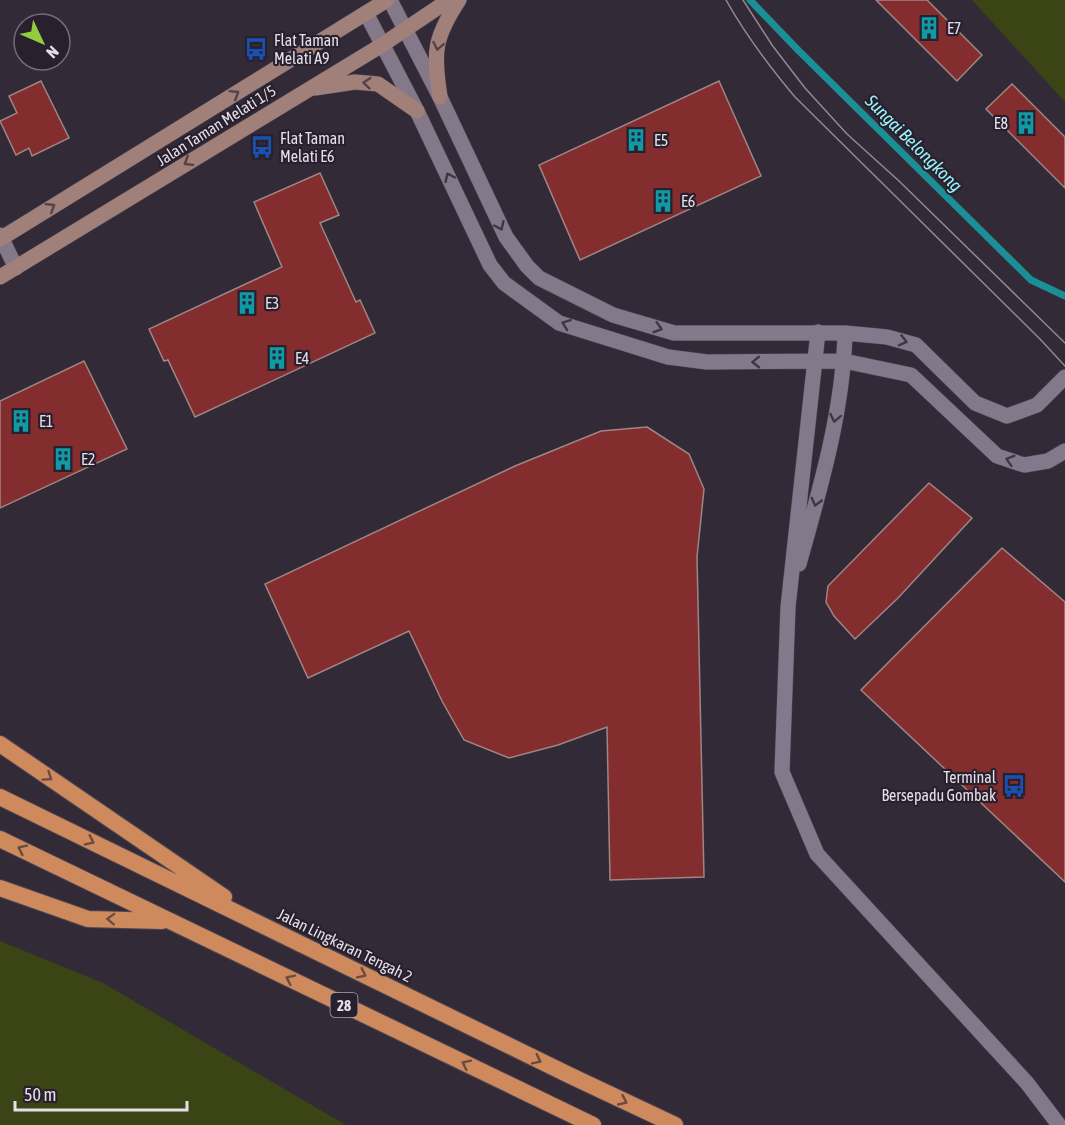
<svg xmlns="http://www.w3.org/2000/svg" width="1065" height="1125" viewBox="0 0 1065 1125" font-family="'Asap Condensed',sans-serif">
  <rect width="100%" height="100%" fill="#332a38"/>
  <path fill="#3b4414" d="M972,0h93v102z
    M0,941l103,42 243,142h-346z"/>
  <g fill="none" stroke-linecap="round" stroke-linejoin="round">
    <path stroke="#1c8e96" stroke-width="7" d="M750,0l48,50 233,230 34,16"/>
  </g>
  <path fill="#832d2f" stroke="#9d8684" stroke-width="1.5" d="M876,0h51l55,55 -25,26z
    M41,81l28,57 -37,18 -3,-8 -13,7 -16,-34 17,-8 -8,-17z
    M719,81l42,95 -181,84 -41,-95z
    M1012,84l53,53v51l-79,-79z
    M320,173l19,42 -19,8 36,79 4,-2 15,33 -180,84 -27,-57 -4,1 -15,-32 133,-62 -28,-65z
    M84,361l43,88 -127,59v-107z
    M647,427l42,27 15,35 -7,68 7,320 -94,3 -3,-153 -49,18 -49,13 -45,-18 -22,-39 -33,-70 -101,47 -43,-94 250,-118 86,-35z
    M929,483l43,35 -74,80 -43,41 -21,-23 -8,-14 2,-16z
    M1002,548l63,54v280l-204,-192z"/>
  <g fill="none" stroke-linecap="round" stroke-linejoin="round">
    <g stroke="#504754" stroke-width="16">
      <path id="minor" d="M0,235l16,33"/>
    </g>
    <g stroke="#504754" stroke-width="16">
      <path id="tertiary" d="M390,0l50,97 66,140 21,29 12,12 74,37 61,18h171l42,4 29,8 59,58 32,13 30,-11 28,-28
        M366,13l51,98 73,154 14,18 55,40 109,34 39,5 137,-1 67,14 86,81 27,9 24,-4 17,-10
        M818,332l-30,275 -6,165 35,82 210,229 32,42
        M799,564c21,-75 44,-152 46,-231"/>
    </g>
    <g stroke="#504754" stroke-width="16">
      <path id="secondary" d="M315,88l40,-6 23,2 39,27
        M440,97c-7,-45 -6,-59 19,-97
        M0,239l387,-239
        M0,277l382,-232 67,-45"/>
    </g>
    <g stroke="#504754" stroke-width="18">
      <path id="trunk" d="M0,744l224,153
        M0,797l571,279 104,49
        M0,839l593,286
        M0,888l88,31 74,2"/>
    </g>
    <use href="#minor" stroke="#84798a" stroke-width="15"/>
    <use href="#tertiary" stroke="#84798a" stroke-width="15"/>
    <use href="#secondary" stroke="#a08079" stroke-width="15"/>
    <use href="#trunk" stroke="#ce8a5c" stroke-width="16"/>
    <path stroke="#918995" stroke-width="1.5" d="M726,0c20,36 43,66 69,97l245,242 25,27
      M743,0l29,45 33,43 42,46 52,47 166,162"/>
  </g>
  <defs><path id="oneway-chevron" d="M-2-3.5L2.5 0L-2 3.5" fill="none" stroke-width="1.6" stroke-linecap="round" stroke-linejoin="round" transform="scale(1.5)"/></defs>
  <g stroke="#534248">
    <use href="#oneway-chevron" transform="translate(438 46) rotate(101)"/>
    <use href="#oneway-chevron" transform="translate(367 83) rotate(-175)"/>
    <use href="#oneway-chevron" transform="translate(235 94) rotate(-32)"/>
    <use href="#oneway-chevron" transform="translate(188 162) rotate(148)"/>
    <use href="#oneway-chevron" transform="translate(51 207) rotate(-32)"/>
  </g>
  <g stroke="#403645">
    <use href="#oneway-chevron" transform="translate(449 177) rotate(-115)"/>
    <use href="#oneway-chevron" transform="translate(500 226) rotate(65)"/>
    <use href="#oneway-chevron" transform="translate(566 324) rotate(-160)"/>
    <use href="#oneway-chevron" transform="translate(658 328) rotate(16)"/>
    <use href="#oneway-chevron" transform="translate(903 341) rotate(15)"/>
    <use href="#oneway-chevron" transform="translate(756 362) rotate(179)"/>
    <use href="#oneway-chevron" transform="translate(835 418) rotate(101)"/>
    <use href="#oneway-chevron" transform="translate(1010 460) rotate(-163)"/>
    <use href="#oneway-chevron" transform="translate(816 502) rotate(105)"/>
  </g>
  <g stroke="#6b4a40">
    <use href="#oneway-chevron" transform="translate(48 777) rotate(34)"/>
    <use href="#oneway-chevron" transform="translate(90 841) rotate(26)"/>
    <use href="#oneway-chevron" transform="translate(22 849) rotate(-154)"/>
    <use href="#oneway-chevron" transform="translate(111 919) rotate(-178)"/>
    <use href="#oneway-chevron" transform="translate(362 974) rotate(26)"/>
    <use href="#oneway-chevron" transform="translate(290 979) rotate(-154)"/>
    <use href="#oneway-chevron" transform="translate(537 1060) rotate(26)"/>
    <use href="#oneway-chevron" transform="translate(466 1064) rotate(-154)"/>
    <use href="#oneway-chevron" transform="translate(623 1101) rotate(25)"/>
  </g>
  <defs>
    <g id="building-bare" transform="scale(1.8)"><path d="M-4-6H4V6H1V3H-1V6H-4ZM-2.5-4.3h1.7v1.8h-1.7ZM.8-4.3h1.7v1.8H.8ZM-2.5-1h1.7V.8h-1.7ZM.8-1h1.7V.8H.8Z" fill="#0f9aa8" stroke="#29202e" stroke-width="2.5" paint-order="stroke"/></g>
    <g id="bus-bare" transform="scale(1.8)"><path d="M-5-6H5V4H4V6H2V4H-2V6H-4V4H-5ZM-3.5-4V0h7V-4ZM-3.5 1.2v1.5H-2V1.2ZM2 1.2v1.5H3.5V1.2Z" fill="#1a4fb4" stroke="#29202e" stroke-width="2.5" paint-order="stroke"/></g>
  </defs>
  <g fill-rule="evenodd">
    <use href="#building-bare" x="929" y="28"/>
    <use href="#bus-bare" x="256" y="49"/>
    <use href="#building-bare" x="1026" y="123"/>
    <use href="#building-bare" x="636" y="140"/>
    <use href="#bus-bare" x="262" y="147"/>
    <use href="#building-bare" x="663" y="201"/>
    <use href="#building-bare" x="247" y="303"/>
    <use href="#building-bare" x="277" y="358"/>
    <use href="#building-bare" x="21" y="421"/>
    <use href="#building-bare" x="63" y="459"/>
    <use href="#bus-bare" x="1014" y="786"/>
  </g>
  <g text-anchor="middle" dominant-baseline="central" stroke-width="4.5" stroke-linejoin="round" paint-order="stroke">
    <rect fill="#29202e" stroke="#ada6b1" stroke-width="1.5" x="330.5" y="993" width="27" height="24" rx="4.5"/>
    <g font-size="15" font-weight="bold" fill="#e5dfe9">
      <text x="344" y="1005">28</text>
    </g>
    <g font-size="16" fill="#e5dfe9" stroke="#29202e" text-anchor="start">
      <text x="947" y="28">E7</text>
      <text x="274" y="40">Flat Taman<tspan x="274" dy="18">Melati A9</tspan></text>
      <text x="1008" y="123" text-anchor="end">E8</text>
      <text x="280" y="138">Flat Taman<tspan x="280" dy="18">Melati E6</tspan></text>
      <text x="654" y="140">E5</text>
      <text x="681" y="201">E6</text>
      <text x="265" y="303">E3</text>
      <text x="295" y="358">E4</text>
      <text x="39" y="421">E1</text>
      <text x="81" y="459">E2</text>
      <text x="996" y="777" text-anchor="end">Terminal<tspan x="996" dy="18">Bersepadu Gombak</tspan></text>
    </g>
    <g font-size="16" fill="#e5dfe9" stroke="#29202e">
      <text transform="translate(216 125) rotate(-32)">Jalan Taman Melati 1/5</text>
      <text transform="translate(345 945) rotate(26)">Jalan Lingkaran Tengah 2</text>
    </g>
    <g font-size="18" font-style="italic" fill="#97f4fb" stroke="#29202e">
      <text transform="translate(914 143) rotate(45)">Sungai Belongkong</text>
    </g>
  </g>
  <g transform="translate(42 42) rotate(134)"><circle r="28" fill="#29202e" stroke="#746c79" stroke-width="1.5"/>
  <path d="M0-4.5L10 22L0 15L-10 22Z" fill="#93cc3d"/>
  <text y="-9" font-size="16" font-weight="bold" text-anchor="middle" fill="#e5dfe9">N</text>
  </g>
  <path d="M15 1101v9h172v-9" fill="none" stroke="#e5dfe9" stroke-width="3"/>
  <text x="24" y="1101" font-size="18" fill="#e5dfe9" stroke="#29202e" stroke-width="4.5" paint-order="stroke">50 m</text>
</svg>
